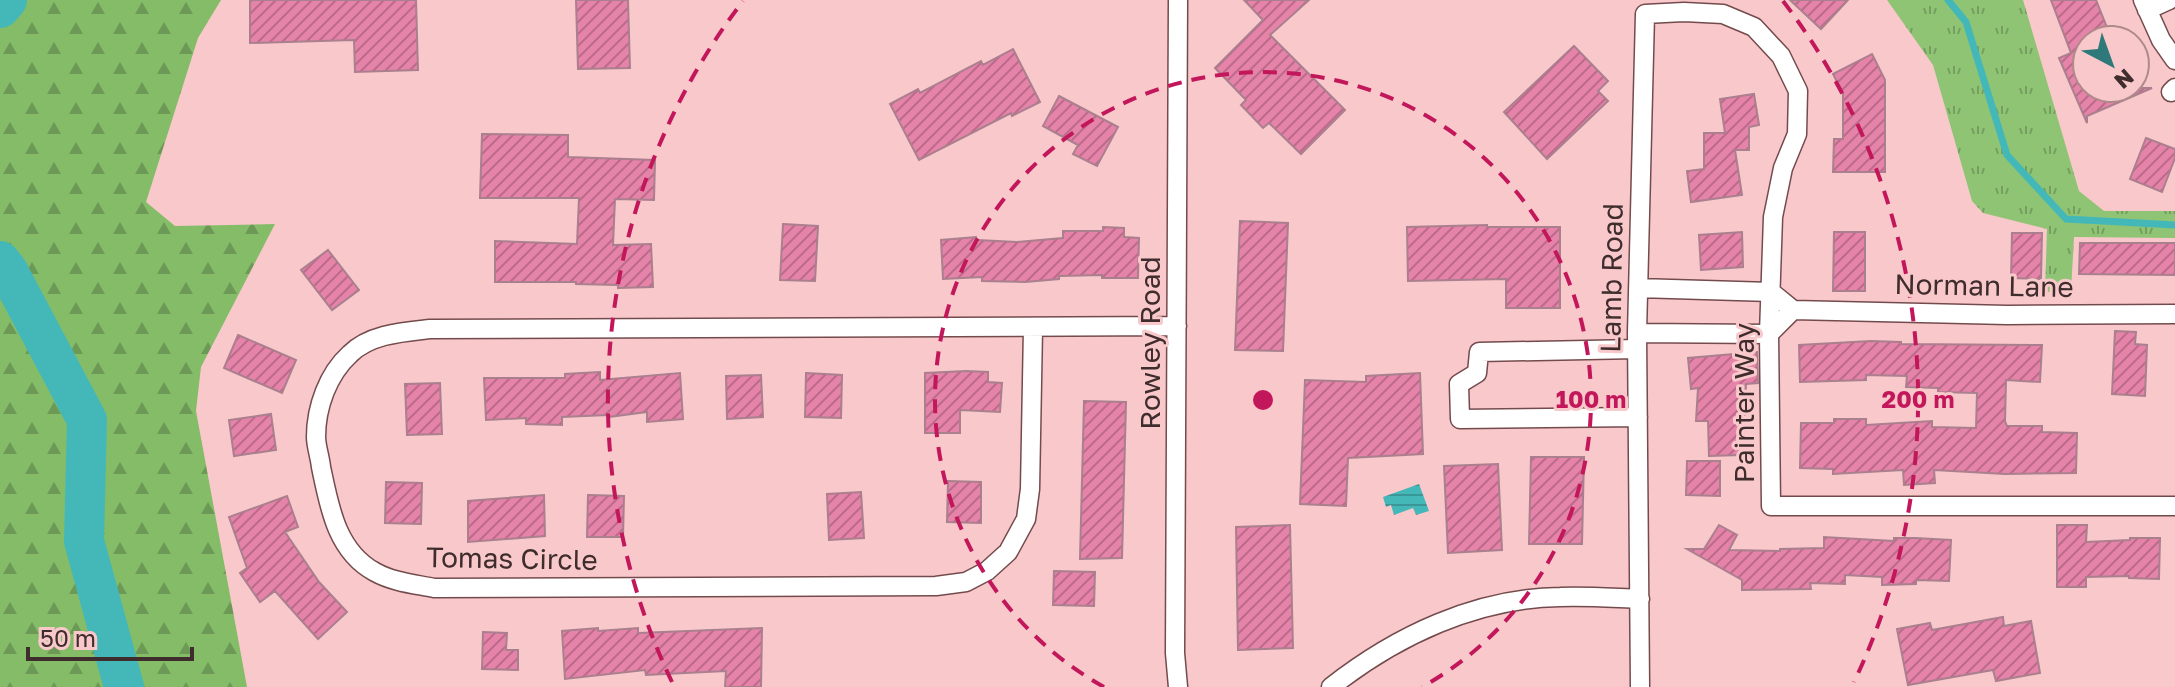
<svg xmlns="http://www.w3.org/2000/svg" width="2175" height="687" viewBox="0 0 2175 687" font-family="'Golos Text',sans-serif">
  <defs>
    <pattern id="grass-tufts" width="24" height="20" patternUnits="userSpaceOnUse" patternTransform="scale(2)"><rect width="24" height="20" fill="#8ec474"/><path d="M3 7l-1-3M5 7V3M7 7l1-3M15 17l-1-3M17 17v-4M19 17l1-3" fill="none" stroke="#759f60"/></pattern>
    <pattern id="forest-firs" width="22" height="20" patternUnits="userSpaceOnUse" patternTransform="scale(2)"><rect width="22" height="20" fill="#84bc68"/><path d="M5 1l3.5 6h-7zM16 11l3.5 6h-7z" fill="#6d9956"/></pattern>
    <pattern id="water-rules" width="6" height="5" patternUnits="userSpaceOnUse" patternTransform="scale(2)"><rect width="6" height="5" fill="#44b8b9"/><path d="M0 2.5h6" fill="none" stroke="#3a9697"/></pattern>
    <pattern id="building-hatch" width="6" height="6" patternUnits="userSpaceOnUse" patternTransform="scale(2)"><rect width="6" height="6" fill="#e683a9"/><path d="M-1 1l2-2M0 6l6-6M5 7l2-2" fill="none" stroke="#bc6b8a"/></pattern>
  </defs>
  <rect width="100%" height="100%" fill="#f9c8ca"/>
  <path fill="url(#grass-tufts)" d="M1887,0h136l56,191 25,20h71v27l-101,-1 -3,54 -26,1 2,-63 -64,-16 -11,-12 -39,-136z"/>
  <path fill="url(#forest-firs)" d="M0,0h221l-23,38 -52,164 29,24 100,-2 -74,143 -5,44 51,276h-247z"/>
  <path fill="url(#water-rules)" d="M1419,484l10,27 -13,4 -3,-7 -19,7 -3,-10 -5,2 -3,-10z"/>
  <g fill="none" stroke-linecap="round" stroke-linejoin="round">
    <path stroke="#44b8b9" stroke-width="7" d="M1948,0l18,22 41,133 59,64 109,6"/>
    <path stroke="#44b8b9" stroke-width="40" d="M0,8l7,-8
      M0,261l8,10 79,149 -3,121 40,146"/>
  </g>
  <path fill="url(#building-hatch)" stroke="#aa7f8e" stroke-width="2" d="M250,0h166l2,70 -63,2 -1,-32 -104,3z
    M576,0h52l2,68 -52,1z
    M1244,0h65l-39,35 75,75 -44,44 -32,-31 -6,5 -22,-23 5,-5 -31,-32 48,-48z
    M1790,0h58l-27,29z
    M2051,0h45l16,40h-25v48h65l-65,28v7l-28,-65 12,-5z
    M1574,46l34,35 -10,10 10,10 -61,58 -43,-47z
    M1013,49l27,53 -28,14 -1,-3 -92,47 -29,-56 28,-15 2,4 61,-32 2,4z
    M1872,54l13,26v92h-52l1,-33h9v-45l-10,-20z
    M1754,94l5,31 -10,2v23h-14l7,45 -51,7 -4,-31 17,-2v-36h21l-5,-34z
    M1059,96l59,31 -21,39 -24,-12 5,-9 -35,-19z
    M482,134l86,1v22l87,3 -1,40 -39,-1 -2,46 38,-1 2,43 -35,1v-3l-42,-1v-2h-81v-41l82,3 2,-46h-99z
    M2146,138l29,11v9l-13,34 -32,-13z
    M1240,221l48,2 -5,128 -48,-1z
    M783,224l35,2 -3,55 -35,-1z
    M1487,225v2h73v81h-54v-29l-98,2 -1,-54z
    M1103,227l21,1v9l15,1 -1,40h-36v-3l-43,1v3l-34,3 -43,-1v-4l-39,2 -2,-39 35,-3 1,3 40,2 46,-4v-7h40z
    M1742,232l1,35 -42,3 -2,-35z
    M1834,232h31v59h-32z
    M2012,233h30l-1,46 -30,-1z
    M2080,243h95v32l-96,-1z
    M328,250l31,40 -27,20 -31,-40z
    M2115,331l21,1 -1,12 12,1 -2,51 -33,-2z
    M238,335l58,25 -14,33 -58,-25z
    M1871,341l30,1v2l141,1 -2,37 -34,-2 -1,41 2,5h35v6l35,1 -1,40 -71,1 -71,-4 1,13 -31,2 -1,-15 -70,4v-5l-33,-1 1,-45h33v-4h32v6l66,-4v6l44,1 1,-35 -39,-1v-4l-32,-1 1,-11 -41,-1v5l-66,2 -1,-37z
    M1757,352l1,31 -12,1 -2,39h-3v32l-32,1 -1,-35h-12l2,-33 -7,1 -3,-31z
    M966,371l22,1v10l14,1 -2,29 -40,-2v23h-35v-60z
    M600,372v8l80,-7 3,46 -36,3v-10l-39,5v-2l-46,2v8l-36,-1v-6l-40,2 -2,-42h81v-4z
    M806,373l36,2 -1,43 -36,-1z
    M1420,373l3,81 -75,4 -2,48 -46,-2 5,-124 61,2v-6z
    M761,375l2,42 -36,2 -1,-43z
    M440,383l2,51 -35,1 -2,-51z
    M1084,401l42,1 -4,156 -42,1z
    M271,414l5,36 -42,6 -5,-36z
    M1531,457h53l-2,87h-53z
    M1687,461h33v35l-34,-1z
    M1498,464l4,86 -54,3 -4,-87z
    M948,481l33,1v41l-34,-1z
    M386,482l36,1 -1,41 -36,-1z
    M861,492l3,46 -35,2 -2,-46z
    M544,495l1,41 -77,6v-41z
    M588,495l36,1 -1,41h-36z
    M287,496l11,31 -13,5 34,50 28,30 -29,27 -43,-48 -15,11 -20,-29 7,-5 -18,-51z
    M1290,525l3,123 -55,2 -2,-123z
    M1719,525l18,10 -8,15 51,1v-2l44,-1v-11l70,4v-3h21l36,2 -2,41 -33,-1v4l-34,1v-8l-37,-2v9l-35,-1 1,6 -69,1v-10l-55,-31h17z
    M2057,525h30l-1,17 44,-2v-2h30l-1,41 -30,-1v-2l-43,1v10h-29z
    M1054,571l41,1 -1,34 -41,-1z
    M2003,617l1,9 27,-5 9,52 -44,8 -3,-11 -85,15 -11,-56 33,-6 2,7z
    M598,628v3l40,-3v5l124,-5 -1,59h-36l1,-16 -80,4 -1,-5 -80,9 -3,-48z
    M483,632l24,1 -1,17h12v20l-36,-1z"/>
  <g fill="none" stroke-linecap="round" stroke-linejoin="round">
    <g stroke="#744b4d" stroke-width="21">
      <path id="minor" d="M1178,0l-3,653 3,34
        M2143,0l18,40 14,20
        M2147,10l22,-10
        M2171,92l4,-4
        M1638,288l133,4 22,18 214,5 168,-1
        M1033,328l-3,161 -4,30 -18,33 -21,19 -21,11 -30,4 -502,2c-20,-4 -41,-6 -59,-16 -39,-21 -46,-67 -54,-105 -1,-10 -5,-21 -5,-30 0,-30 12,-63 34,-83 20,-20 53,-22 80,-25l747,-3
        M1637,333l132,1 24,-24
        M1637,349l-158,3 -2,21 -18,11 1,35 178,-2
        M1331,687c65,-51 145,-89 229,-90 27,-1 53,1 80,2
        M1640,687l-3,-354 8,-319 39,-2 39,2 31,13 27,29 17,35 -1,43 -14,34 -10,49 -4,117 2,172h404"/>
    </g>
    <use href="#minor" stroke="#fff" stroke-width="18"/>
  </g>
  <g fill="none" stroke="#c2185b" stroke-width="4" stroke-dasharray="14 10">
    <path d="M1104 687A328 328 0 1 1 1422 687"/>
    <path d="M672 682A655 655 0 0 1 743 1M1783 1A655 655 0 0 1 1854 682"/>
  </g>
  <g text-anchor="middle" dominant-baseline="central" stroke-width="6" stroke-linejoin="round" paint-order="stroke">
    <g font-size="28" fill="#3f2c2d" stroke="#f9c8ca">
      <text transform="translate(1611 278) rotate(-89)">Lamb Road</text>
      <text transform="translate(1984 285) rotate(1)">Norman Lane</text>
      <text transform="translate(1149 343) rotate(-90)">Rowley Road</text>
      <text transform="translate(1743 403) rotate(-90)">Painter Way</text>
      <text transform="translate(512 558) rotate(1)">Tomas Circle</text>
    </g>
  </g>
  <circle cx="1263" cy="400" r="12" fill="#c2185b" stroke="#f9c8ca" stroke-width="4"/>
  <g font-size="24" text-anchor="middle" font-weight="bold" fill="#c2185b" stroke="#f9c8ca" stroke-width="6" stroke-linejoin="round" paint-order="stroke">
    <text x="1591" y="408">100 m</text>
    <text x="1918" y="408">200 m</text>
  </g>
  <g transform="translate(2111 64) rotate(139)"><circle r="38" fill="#f9c8ca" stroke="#af8a8b" stroke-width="2"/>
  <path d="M0-6L14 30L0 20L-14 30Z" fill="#2f797a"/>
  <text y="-12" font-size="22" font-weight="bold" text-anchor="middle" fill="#3f2c2d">N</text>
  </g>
  <path d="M28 647v12h164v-12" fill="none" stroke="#3f2c2d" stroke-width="4"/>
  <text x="40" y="647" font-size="24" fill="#3f2c2d" stroke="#f9c8ca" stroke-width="6" paint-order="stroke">50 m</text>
</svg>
